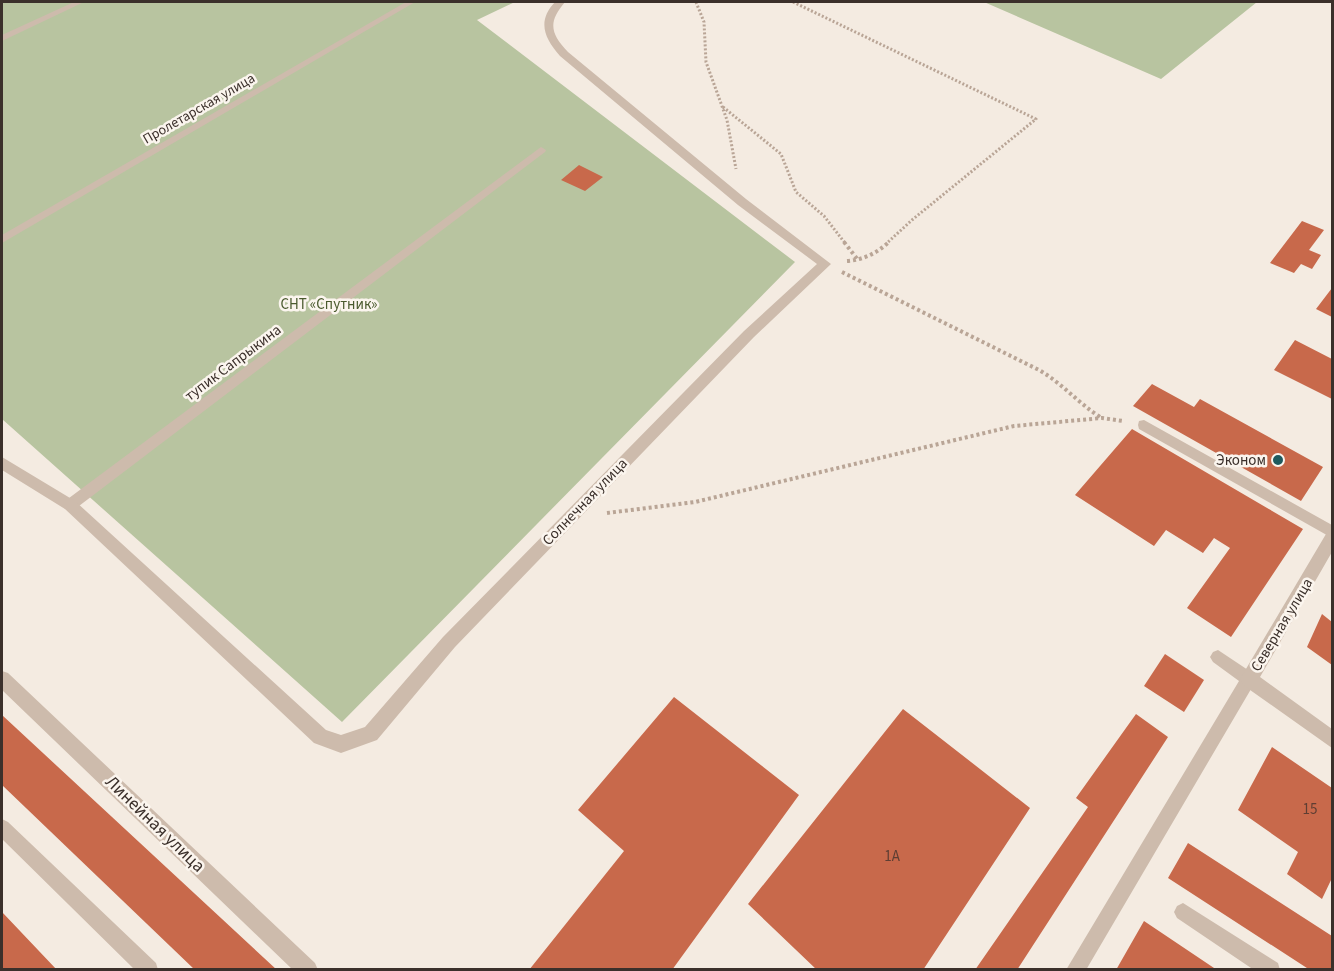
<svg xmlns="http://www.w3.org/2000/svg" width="1334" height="971" viewBox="0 0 1334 971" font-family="'Source Sans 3',sans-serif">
  <rect width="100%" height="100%" fill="#f4ebe1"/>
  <path fill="#b8c4a0" d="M2,2h513l-38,18 318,242 -453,460 -340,-303z
    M984,2h273l-96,77z"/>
  <path fill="#c8694b" d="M579,165l24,12 -18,14 -24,-11z
    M1302,221l22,9 -15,20 12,5 -9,14 -11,-5 -7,9 -24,-10z
    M1332,288v29l-16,-8z
    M1295,340l37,19v40l-58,-29z
    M1152,384l42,23 6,-8 123,68 -22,34 -168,-95z
    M1132,429l171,100 -72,108 -44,-29 43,-60 -16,-10 -11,15 -37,-23 -12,16 -79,-51z
    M1322,614l10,8v43l-25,-18z
    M1165,654l39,26 -20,32 -40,-26z
    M674,697l125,98 -127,175h-143l95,-119 -46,-41z
    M903,709l127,99 -107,162h-106l-69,-66z
    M1136,714l32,23 -151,233h-42l113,-163 -12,-9z
    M2,715l275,255h-82l-193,-185z
    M1272,747l60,41v90l-10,21 -35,-25 11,-22 -60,-42z
    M1188,843l144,93v34h-22l-142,-92z
    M2,912l55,58h-55z
    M1144,921l73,49h-101z"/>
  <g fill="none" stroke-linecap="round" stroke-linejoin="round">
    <path stroke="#b9a596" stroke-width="3" stroke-dasharray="2 2" stroke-linecap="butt" d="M696,2l8,20 2,40 21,58 9,49
      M793,2l243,117 -124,101 -25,23
      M723,107l58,47 15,38 28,24 21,27"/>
    <path stroke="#b9a596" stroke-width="4" stroke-dasharray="3 3" stroke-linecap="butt" d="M844,242l14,18
      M847,261c16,-1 30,-8 42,-19
      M842,272l197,98c24,14 38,32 61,47
      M607,513l88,-11 319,-76 88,-8 21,3"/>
    <path fill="#cdbbac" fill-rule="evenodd" d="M74,2h10l-82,39v-6z
      M406,2h9l-413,241v-8z
      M541,147l5,3 -1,2 -470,357h-10l-2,-4 2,-4z
      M1144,420l188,105v13l-193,-109 -1,-4 1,-4z
      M1218,650l36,24 3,5 -3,5 -168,286h-20l173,-289 -26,-19 -3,-5 3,-5z
      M2,819l6,3 148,141 2,7h-23l-133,-131z
      M1183,903l95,60 2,7h-26l-77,-52 -3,-6 3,-6z"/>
    <path fill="#cdbbac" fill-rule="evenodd" d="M555,2h10c-17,20 -15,31 3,50l178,147 85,65 -77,73 -299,310 -78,93 -36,13 -27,-10 -249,-234 -63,-39v-13l73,44 251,229 15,5 24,-8 78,-90 301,-306 73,-67 -79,-59 -178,-149c-16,-18 -23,-35 -5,-54z
      M1332,532v20l-72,125 72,52v19l-89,-63 -3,-6 86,-145z
      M2,671l6,2 307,290 3,7h-25l-291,-280z"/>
  </g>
  <circle fill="#1f5a5e" stroke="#fbf5ee" stroke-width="2" cx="1278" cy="460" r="6"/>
  <g text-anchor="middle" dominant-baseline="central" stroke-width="5" stroke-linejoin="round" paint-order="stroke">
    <g font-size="14" fill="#3b302b" stroke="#fbf5ee">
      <text transform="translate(199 109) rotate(-30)">Пролетарская улица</text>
    </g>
    <g font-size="15" fill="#4a5a2e" stroke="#fbf5ee">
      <text x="329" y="304">СНТ «Спутник»</text>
    </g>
    <g font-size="15" fill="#3b302b" stroke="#fbf5ee">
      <text transform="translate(233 363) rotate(-37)">тупик Сапрыкина</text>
      <text transform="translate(585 502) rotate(-46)">Солнечная улица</text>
      <text transform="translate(1282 625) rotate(-59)">Северная улица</text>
    </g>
    <g font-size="15" fill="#3b302b" stroke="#fbf5ee" text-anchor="end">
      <text x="1266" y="460">Эконом</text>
    </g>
    <g font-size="15" fill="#5e3e33">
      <text x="1310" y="809">15</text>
      <text x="892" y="856">1А</text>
    </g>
    <g font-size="18" fill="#3b302b" stroke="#fbf5ee">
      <text transform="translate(155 824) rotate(44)">Линейная улица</text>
    </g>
  </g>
  <rect width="1334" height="971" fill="none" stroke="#3b302b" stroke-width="6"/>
</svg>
